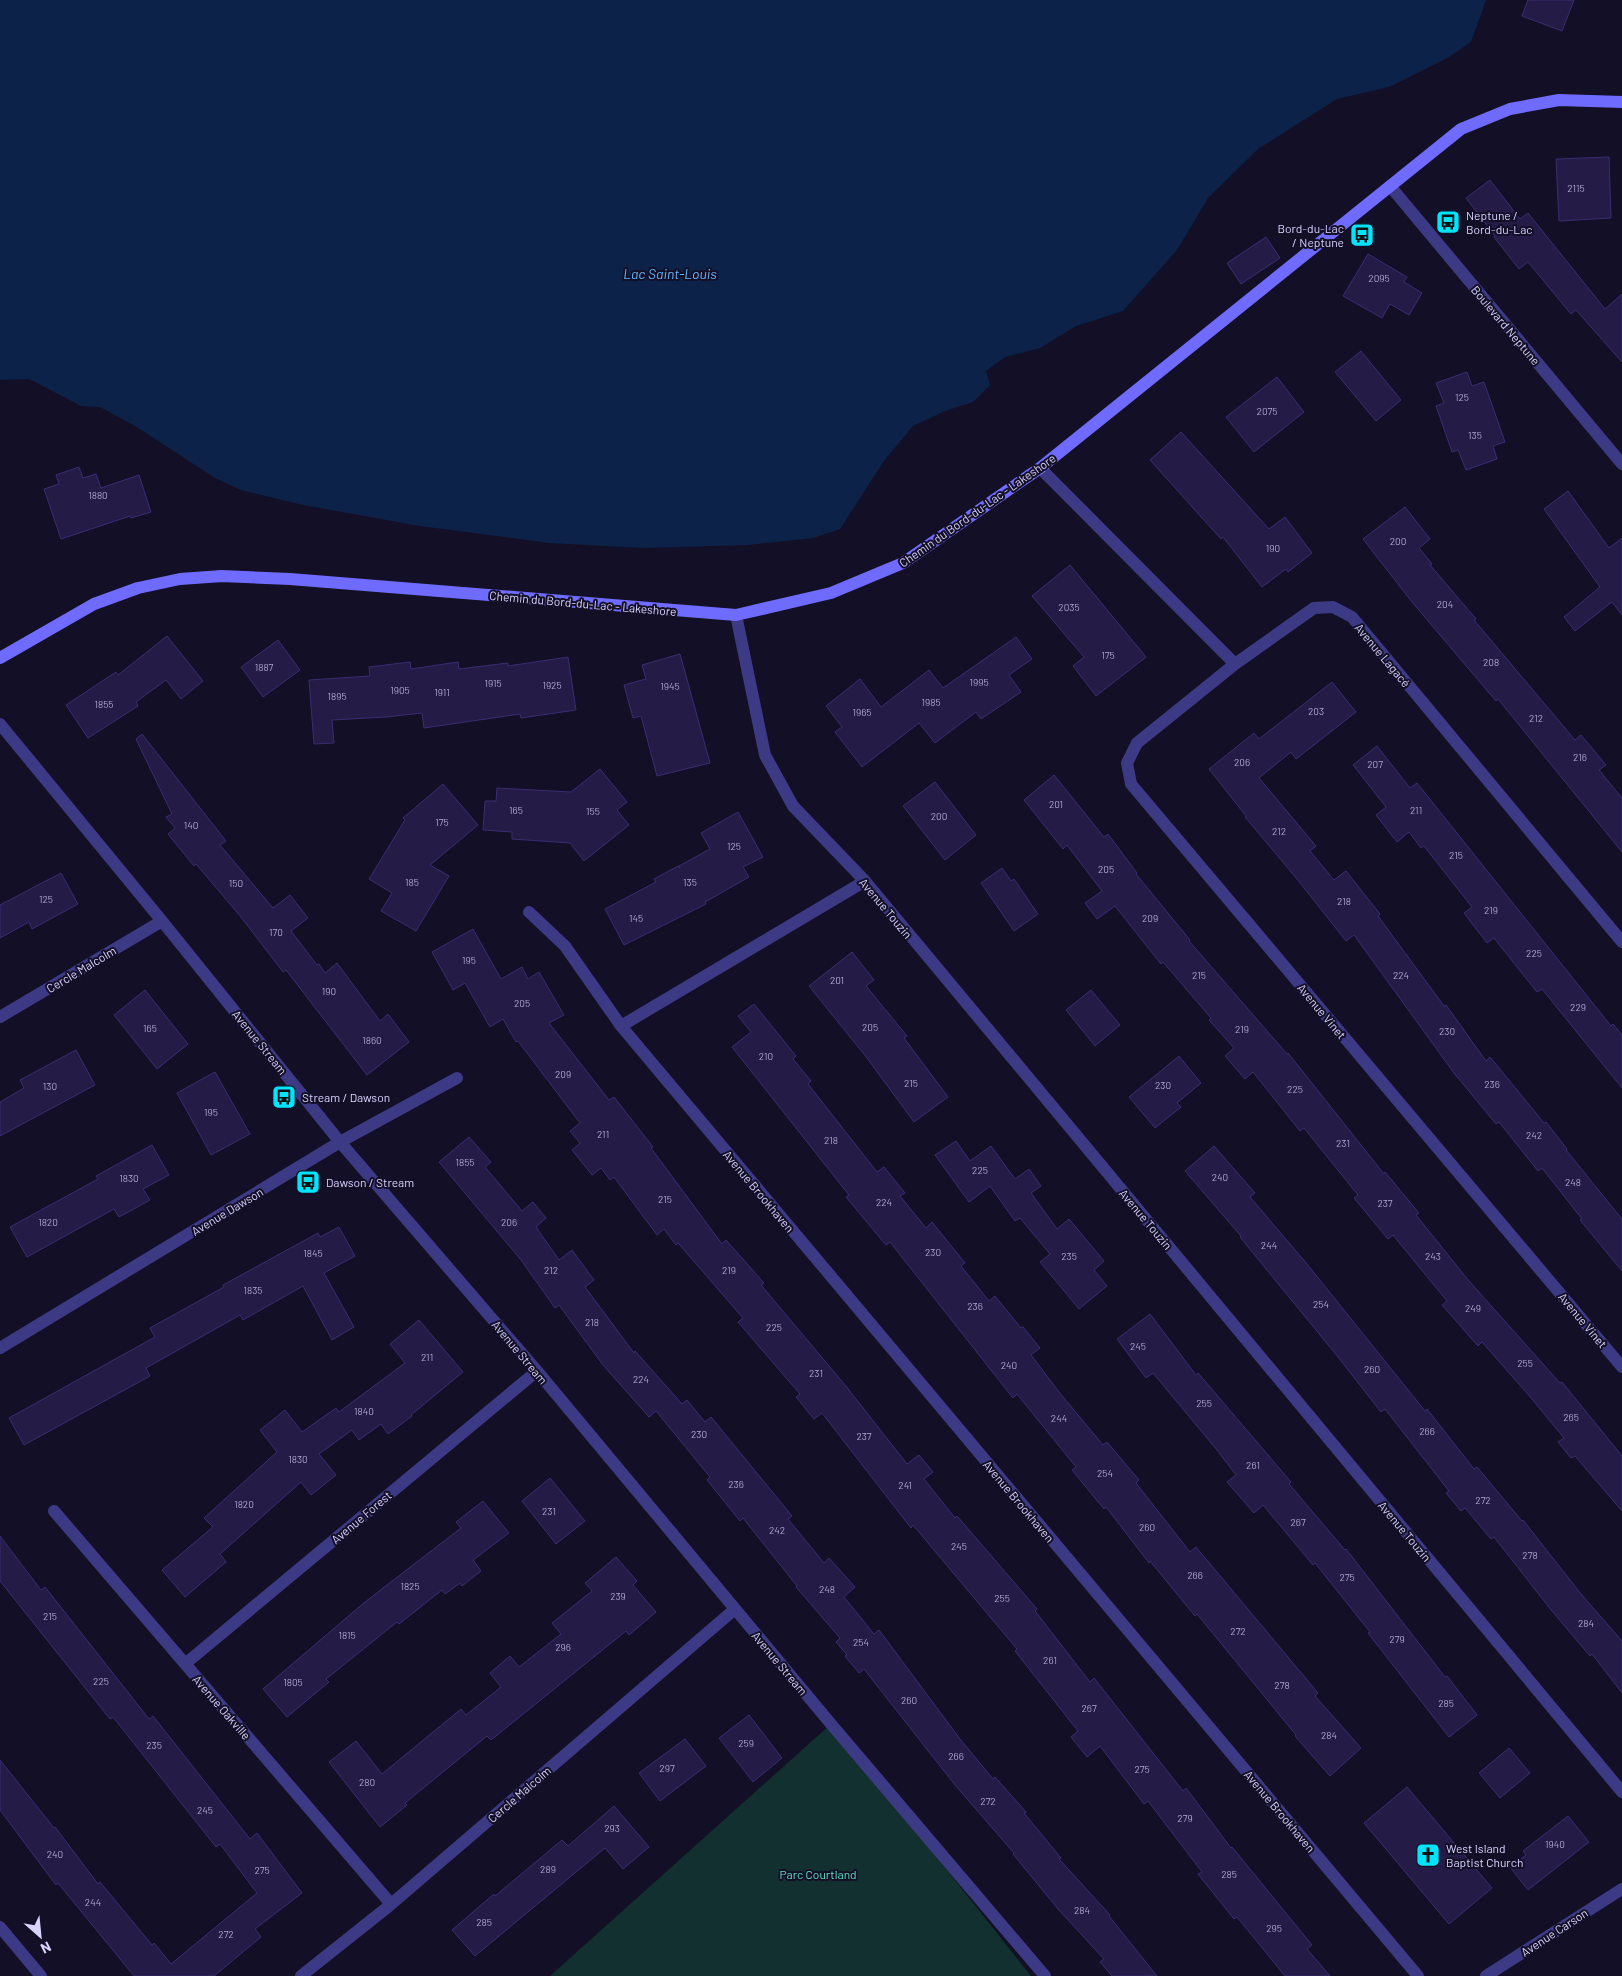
<svg xmlns="http://www.w3.org/2000/svg" width="1622" height="1976" viewBox="0 0 1622 1976" font-family="Barlow,sans-serif">
  <rect width="100%" height="100%" fill="#130f26"/>
  <path fill="#12302f" d="M831,1724l200,252h-481z"/>
  <path fill="#0c2248" d="M0,0h1486l-15,42 -22,15 -60,30 -52,12 -79,50 -50,49 -31,52 -54,61 -47,15 -36,22 -35,9 -19,14 4,14 -17,17 -28,9 -32,15 -29,35 -44,68 -27,9 -65,7 -104,3 -95,-5 -129,-17 -117,-21 -62,-15 -26,-12 -80,-52 -35,-19 -19,-1 -52,-27 -29,1z"/>
  <path fill="#241b47" stroke="#3b2d73" d="M1528,0h46l-12,31 -40,-15z
    M1609,157l2,61 -52,3 -3,-62z
    M1490,180l30,39 8,-6 77,96 17,-15v68l-46,-52 -5,4 -43,-52 -9,7 -25,-32 1,-1 -29,-38z
    M1266,237l14,21 -39,26 -14,-21z
    M1368,254l39,23 -3,5 18,11 -13,22 -19,-11 -8,14 -39,-22z
    M1361,351l40,49 -25,21 -41,-49z
    M1467,372l5,14 12,-4 21,60 -12,4 4,13 -31,11 -8,-20 -6,2 -16,-46 8,-3 -8,-20z
    M1277,377l27,35 -50,40 -28,-35z
    M1181,432l88,97 16,-12 27,36 -24,19 -2,-3 -24,18 -39,-50 -2,2 -71,-79z
    M79,467l4,11 13,-4 5,14 38,-13 12,37 -20,6 -1,-2 -69,23 -17,-50 15,-5 -3,-9z
    M1568,491l41,57 13,-10v77l-10,-13 -37,29 -11,-14 36,-30 -56,-78z
    M1405,507l25,32 -11,9 13,16 -2,1 46,54 -2,1 101,120 6,-5 25,30 -7,5 23,28v54l-124,-153 -2,2 -84,-99 -49,-63z
    M1070,565l76,92 -50,39 -23,-30 11,-9 -52,-61z
    M167,636l36,45 -22,18 -15,-19 -30,22 2,4 -50,32 -22,-33 50,-33 2,3z
    M1016,637l16,22 -23,16 12,17 -40,27 -5,-7 -41,31 -16,-20 -57,44 -27,-35 7,-5 -16,-21 34,-27 21,28 48,-37 14,18z
    M278,640l22,30 -37,27 -22,-30z
    M680,654l30,109 -53,13 -16,-60 -8,2 -9,-33 22,-6 -4,-14z
    M568,657l8,53 -55,8 -1,-4 -96,14 -2,-15 -36,4 -54,3 2,23 -20,1 -5,-64 61,-4 -1,-9 41,-5 1,7 47,-7 1,7 49,-6v3z
    M1332,682l24,30 -60,47 -5,-7 -32,26 57,68 -6,5 24,29 12,-9 34,43 -2,2 66,90 2,-1 40,56 4,-4 54,66 2,-1 21,27 -1,1 56,69v52l-42,-51 2,-1 -40,-51 -4,3 -39,-49 -3,2 -42,-51 -100,-138 -8,6 -49,-62 -52,-62 1,-1 -37,-47 45,-36 5,6z
    M142,734l84,107 -6,4 53,63 17,-13 18,23 -17,13 26,34 2,-1 6,9 12,-10 43,58 8,-7 21,28 -42,33 -81,-105 -3,2 -42,-55 -45,-53 -2,2 -26,-32 7,-6 -9,-11 6,-3 -36,-75z
    M1377,746l33,42 7,-5 194,243 2,-2 9,11v53l-80,-99 -5,3 -43,-54 -7,5 -23,-30 8,-6 -48,-61 -3,2 -12,-16 -12,10 -21,-27 10,-8 -33,-42z
    M600,769l27,33 -10,8 12,15 -45,36 -14,-18 -58,-4v-7l-29,-2 2,-29h11l1,-13 74,4z
    M1054,775l50,62 4,-3 29,39 -1,1 54,66 -1,1 98,113 1,-1 96,121 1,-2 34,41 -3,2 53,66 91,102 2,-1 60,74v55l-47,-55 -4,2 -13,-16 6,-4 -32,-39 -50,-57 -4,4 -36,-41 5,-4 -54,-66 -5,4 -34,-41 4,-3 -54,-67 -4,3 -47,-59 -8,7 -20,-23 9,-8 -25,-28 2,-2 -48,-56 -2,2 -46,-58 -18,13 -12,-16 17,-12 -35,-46 -4,4 -39,-49z
    M935,782l41,53 -31,25 -42,-54z
    M443,784l35,41 -48,40 19,11 -33,55 -35,-20 11,-18 -23,-14 36,-59 -2,-2z
    M738,812l25,45 -20,10 6,10 -44,25 1,2 -82,41 -19,-36 51,-27 -2,-3 24,-13 2,2 -1,-2 31,-17 -9,-16z
    M1002,868l9,13 3,-2 24,35 -24,17 -33,-48z
    M61,873l17,31 -46,25 -3,-7 -29,16v-33z
    M473,929l28,50 21,-12 6,12 11,-7 25,43 -15,8 60,77 5,-3 39,50 -2,1 71,96 4,-4 38,43 -3,2 84,100 62,79 12,-9 14,17 -9,7 31,39 2,-2 80,93 -2,2 55,71 4,-4 89,113 3,-3 45,60 1,-1 80,98 -5,4 23,27h-45l-48,-59 -3,2 -36,-45 4,-2 -54,-71 -4,3 -44,-58 -13,11 -16,-20 7,-6 -63,-80 2,-2 -104,-124 -2,3 -89,-115 -8,6 -18,-22 4,-3 -62,-72 5,-4 -65,-75 -2,2 -12,-16 -7,6 -43,-58 -4,3 -9,-12 -9,7 -20,-25 8,-7 -10,-12 10,-8 -62,-82 -2,1 -13,-23 -13,8 -25,-44 -12,7 -21,-38z
    M852,952l22,28 -8,6 41,50 -3,2 44,59 -34,25 -47,-64 -58,-72z
    M145,990l43,54 -31,25 -43,-54z
    M1091,990l29,35 -25,21 -29,-36z
    M754,1004l42,52 -3,3 18,22 -3,3 69,88 7,-5 21,26 -5,3 26,32 6,-6 33,41 -4,3 28,35 6,-5 26,32 2,-1 17,21 -9,7 28,37 44,53 4,-3 32,38 -3,3 54,69 6,-5 122,146 -3,3 46,52 -31,28 -35,-40 1,-1 -99,-121 -2,2 -45,-55 -1,2 -43,-56 -2,2 -32,-39 4,-3 -59,-73 -4,4 -123,-156 -4,3 -40,-48 3,-2 -117,-148 19,-15 -13,-16z
    M76,1050l19,35 -95,51v-34l24,-14 -4,-8z
    M1179,1056l22,27 -24,20 4,4 -26,21 -26,-31z
    M215,1072l35,62 -39,21 -34,-62z
    M469,1137l22,25 -6,5 37,44 11,-9 13,16 -10,9 23,33 13,-10 22,30 -9,7 49,66 1,-2 47,53 5,-4 18,22 6,-5 81,99 -4,3 36,44 5,-5 26,29 -11,10 30,37 5,-4 81,109 33,40 2,-2 31,35 -2,1 37,45 -2,1 51,56 -1,1 48,60h-45l-12,-14 4,-3 -46,-50 -45,-55 1,-1 -59,-68 -91,-116 -5,4 -14,-17 2,-1 -11,-13 4,-4 -44,-51 1,-1 -54,-68 -3,3 -33,-41 3,-3 -54,-66 -7,6 -46,-52 -44,-60 -4,3 -34,-48 -82,-98z
    M956,1141l14,20 21,-15 24,33 14,-10 12,17 -10,7 26,36 12,-10 35,42 -10,9 13,16 -28,23 -39,-47 10,-8 -30,-36 -5,3 -25,-35 -21,16 -34,-47z
    M152,1145l17,30 -26,14 7,11 -31,17 -5,-8 -87,48 -17,-30 88,-48 -2,-3z
    M1214,1146l41,47 -5,4 57,67 118,147 2,-2 47,60 3,-2 45,54 1,-1 58,74 41,47v52l-30,-39 -2,2 -38,-45 -58,-74 -3,2 -26,-31 -4,3 -15,-18 3,-2 -64,-82 -4,3 -43,-55 -98,-120 1,-1 -56,-65z
    M339,1227l16,29 -31,17 30,54 -22,13 -29,-54 -60,34 -3,-5 -94,53 4,8 -126,69 -15,-27 146,-81 -5,-9 74,-41 -1,-2 95,-52 2,4z
    M1150,1314l46,61 2,-2 93,109 -2,2 56,66 1,-1 99,128 2,-1 30,39 -28,22 -81,-104 2,-1 -55,-69 -2,2 -50,-60 -9,8 -27,-31 9,-7 -19,-25 -64,-77 -7,5 -29,-39z
    M419,1320l44,52 -52,43 1,1 -24,18 -7,-10 -22,16 -7,-10 -33,24 17,21 -25,20 -10,-13 -81,72 6,8 -41,35 -23,-27 51,-43 -9,-9 73,-66 -17,-22 25,-20 17,22 34,-24 3,4 66,-49 -15,-19z
    M550,1478l35,43 -29,23 -34,-43z
    M483,1501l26,32 -36,27 8,11 -19,15 -2,-3 -15,11 -3,-4 -43,34 -2,-2 -71,57 3,3 -42,35 -24,-28 102,-87 96,-74 -5,-6z
    M0,1536l41,54 4,-3 104,132 4,-3 97,123 7,-6 45,60 -47,36 6,8 -47,39h-80l-76,-93 -2,2 -56,-75v-50l54,68 1,-1 43,57 2,-2 52,63 2,-2 17,21 86,-71 -37,-49 -4,3 -103,-130 -3,2 -110,-138z
    M616,1557l21,24 -4,4 23,27 -27,23 -3,-4 -135,109 -4,-4 -82,67 2,2 -27,22 -51,-65 27,-21 26,33 79,-65 5,6 35,-28 -11,-14 20,-17 9,11 42,-33 -9,-11 40,-32 -7,-8z
    M749,1715l33,43 -29,24 -34,-44z
    M685,1739l21,27 -46,35 -21,-28z
    M1509,1748l21,25 -30,25 -21,-25z
    M1407,1787l85,101 -43,36 -85,-101z
    M614,1806l35,41 -26,22 -18,-21 -130,108 -23,-26 42,-36 1,2 67,-56 6,6z
    M1568,1816l21,26 -61,48 -18,-23 16,-12 -3,-4z"/>
  <g fill="none" stroke-linecap="round" stroke-linejoin="round">
    <path stroke="#3d3a85" stroke-width="12" d="M1390,186l232,278
      M1040,468l195,196 79,-56 19,-1 19,10 270,325
      M736,615l29,140 28,51 72,75 757,911
      M1235,664l-98,79 -10,20 4,21 491,583
      M0,724l162,197 178,221 197,229 294,353 214,252
      M529,912l36,34 56,80 797,950
      M0,1017l162,-96
      M621,1026l244,-145
      M0,1348l340,-206 117,-64
      M54,1511l337,393
      M185,1664l352,-293
      M0,1927l41,49
      M301,1976l88,-70 346,-297
      M1486,1976l136,-87"/>
    <path stroke="#6f6bff" stroke-width="12" d="M0,658l94,-54 44,-16 42,-9 42,-3 68,3 446,36 95,-22 72,-30 137,-95 421,-339 49,-20 49,-9 63,2"/>
  </g>
  <defs>
    <g id="bus-square" transform="scale(1.25)"><rect x="-9" y="-9" width="18" height="18" rx="4" fill="#00e5ff" stroke="#130f26"/><path d="M-5-6H5V4H4V6H2V4H-2V6H-4V4H-5ZM-3.5-4V0h7V-4ZM-3.5 1.2v1.5H-2V1.2ZM2 1.2v1.5H3.5V1.2Z" fill="#111"/></g>
    <g id="church-square" transform="scale(1.25)"><rect x="-9" y="-9" width="18" height="18" rx="4" fill="#00e5ff" stroke="#130f26"/><path d="M-1.2-6h2.4v3.5h3.3v2.4h-3.3V6h-2.4V-.1h-3.3v-2.4h3.3Z" fill="#111"/></g>
  </defs>
  <g fill-rule="evenodd">
    <use href="#bus-square" x="1448" y="222"/>
    <use href="#bus-square" x="1362" y="235"/>
    <use href="#bus-square" x="284" y="1097"/>
    <use href="#bus-square" x="308" y="1182"/>
    <use href="#church-square" x="1428" y="1855"/>
  </g>
  <g text-anchor="middle" dominant-baseline="central" stroke-width="4" stroke-linejoin="round" paint-order="stroke">
    <g font-size="10" fill="#aca6d1">
      <text x="1576" y="188">2115</text>
      <text x="1379" y="278">2095</text>
      <text x="1462" y="397">125</text>
      <text x="1267" y="411">2075</text>
      <text x="1475" y="435">135</text>
      <text x="98" y="495">1880</text>
      <text x="1398" y="541">200</text>
      <text x="1273" y="548">190</text>
      <text x="1445" y="604">204</text>
      <text x="1069" y="607">2035</text>
      <text x="1108" y="655">175</text>
      <text x="1491" y="662">208</text>
      <text x="264" y="667">1887</text>
      <text x="979" y="682">1995</text>
      <text x="493" y="683">1915</text>
      <text x="552" y="685">1925</text>
      <text x="670" y="686">1945</text>
      <text x="400" y="690">1905</text>
      <text x="442" y="692">1911</text>
      <text x="337" y="696">1895</text>
      <text x="931" y="702">1985</text>
      <text x="104" y="704">1855</text>
      <text x="1316" y="711">203</text>
      <text x="862" y="712">1965</text>
      <text x="1536" y="718">212</text>
      <text x="1580" y="757">216</text>
      <text x="1242" y="762">206</text>
      <text x="1375" y="764">207</text>
      <text x="1056" y="804">201</text>
      <text x="516" y="810">165</text>
      <text x="1416" y="810">211</text>
      <text x="593" y="811">155</text>
      <text x="939" y="816">200</text>
      <text x="442" y="822">175</text>
      <text x="191" y="825">140</text>
      <text x="1279" y="831">212</text>
      <text x="734" y="846">125</text>
      <text x="1456" y="855">215</text>
      <text x="1106" y="869">205</text>
      <text x="412" y="882">185</text>
      <text x="690" y="882">135</text>
      <text x="236" y="883">150</text>
      <text x="46" y="899">125</text>
      <text x="1344" y="901">218</text>
      <text x="1491" y="910">219</text>
      <text x="636" y="918">145</text>
      <text x="1150" y="918">209</text>
      <text x="276" y="932">170</text>
      <text x="1534" y="953">225</text>
      <text x="469" y="960">195</text>
      <text x="1199" y="975">215</text>
      <text x="1401" y="975">224</text>
      <text x="837" y="980">201</text>
      <text x="329" y="991">190</text>
      <text x="522" y="1003">205</text>
      <text x="1578" y="1007">229</text>
      <text x="870" y="1027">205</text>
      <text x="150" y="1028">165</text>
      <text x="1242" y="1029">219</text>
      <text x="1447" y="1031">230</text>
      <text x="372" y="1040">1860</text>
      <text x="766" y="1056">210</text>
      <text x="563" y="1074">209</text>
      <text x="911" y="1083">215</text>
      <text x="1492" y="1084">236</text>
      <text x="1163" y="1085">230</text>
      <text x="50" y="1086">130</text>
      <text x="1295" y="1089">225</text>
      <text x="211" y="1112">195</text>
      <text x="603" y="1134">211</text>
      <text x="1534" y="1135">242</text>
      <text x="831" y="1140">218</text>
      <text x="1343" y="1143">231</text>
      <text x="465" y="1162">1855</text>
      <text x="980" y="1170">225</text>
      <text x="1220" y="1177">240</text>
      <text x="129" y="1178">1830</text>
      <text x="1573" y="1182">248</text>
      <text x="665" y="1199">215</text>
      <text x="884" y="1202">224</text>
      <text x="1385" y="1203">237</text>
      <text x="48" y="1222">1820</text>
      <text x="509" y="1222">206</text>
      <text x="1269" y="1245">244</text>
      <text x="933" y="1252">230</text>
      <text x="313" y="1253">1845</text>
      <text x="1069" y="1256">235</text>
      <text x="1433" y="1256">243</text>
      <text x="551" y="1270">212</text>
      <text x="729" y="1270">219</text>
      <text x="253" y="1290">1835</text>
      <text x="1321" y="1304">254</text>
      <text x="975" y="1306">236</text>
      <text x="1473" y="1308">249</text>
      <text x="592" y="1322">218</text>
      <text x="774" y="1327">225</text>
      <text x="1138" y="1346">245</text>
      <text x="427" y="1357">211</text>
      <text x="1525" y="1363">255</text>
      <text x="1009" y="1365">240</text>
      <text x="1372" y="1369">260</text>
      <text x="816" y="1373">231</text>
      <text x="641" y="1379">224</text>
      <text x="1204" y="1403">255</text>
      <text x="364" y="1411">1840</text>
      <text x="1571" y="1417">265</text>
      <text x="1059" y="1418">244</text>
      <text x="1427" y="1431">266</text>
      <text x="699" y="1434">230</text>
      <text x="864" y="1436">237</text>
      <text x="298" y="1459">1830</text>
      <text x="1253" y="1465">261</text>
      <text x="1105" y="1473">254</text>
      <text x="736" y="1484">236</text>
      <text x="905" y="1485">241</text>
      <text x="1483" y="1500">272</text>
      <text x="244" y="1504">1820</text>
      <text x="549" y="1511">231</text>
      <text x="1298" y="1522">267</text>
      <text x="1147" y="1527">260</text>
      <text x="777" y="1530">242</text>
      <text x="959" y="1546">245</text>
      <text x="1530" y="1555">278</text>
      <text x="1195" y="1575">266</text>
      <text x="1347" y="1577">275</text>
      <text x="410" y="1586">1825</text>
      <text x="827" y="1589">248</text>
      <text x="618" y="1596">239</text>
      <text x="1002" y="1598">255</text>
      <text x="50" y="1616">215</text>
      <text x="1586" y="1623">284</text>
      <text x="1238" y="1631">272</text>
      <text x="347" y="1635">1815</text>
      <text x="1397" y="1639">279</text>
      <text x="861" y="1642">254</text>
      <text x="563" y="1647">296</text>
      <text x="1050" y="1660">261</text>
      <text x="101" y="1681">225</text>
      <text x="293" y="1682">1805</text>
      <text x="1282" y="1685">278</text>
      <text x="909" y="1700">260</text>
      <text x="1446" y="1703">285</text>
      <text x="1089" y="1708">267</text>
      <text x="1329" y="1735">284</text>
      <text x="746" y="1743">259</text>
      <text x="154" y="1745">235</text>
      <text x="956" y="1756">266</text>
      <text x="667" y="1768">297</text>
      <text x="1142" y="1769">275</text>
      <text x="367" y="1782">280</text>
      <text x="988" y="1801">272</text>
      <text x="205" y="1810">245</text>
      <text x="1185" y="1818">279</text>
      <text x="612" y="1828">293</text>
      <text x="1555" y="1844">1940</text>
      <text x="55" y="1854">240</text>
      <text x="548" y="1869">289</text>
      <text x="262" y="1870">275</text>
      <text x="1229" y="1874">285</text>
      <text x="93" y="1902">244</text>
      <text x="1082" y="1910">284</text>
      <text x="484" y="1922">285</text>
      <text x="1274" y="1928">295</text>
      <text x="226" y="1934">272</text>
    </g>
    <g font-size="12" fill="#d9d4ff" stroke="#130f26" text-anchor="start">
      <text x="1466" y="215">Neptune /<tspan x="1466" dy="14">Bord-du-Lac</tspan></text>
      <text x="1344" y="228" text-anchor="end">Bord-du-Lac<tspan x="1344" dy="14">/ Neptune</tspan></text>
      <text x="302" y="1097">Stream / Dawson</text>
      <text x="326" y="1182">Dawson / Stream</text>
      <text x="1446" y="1848">West Island<tspan x="1446" dy="14">Baptist Church</tspan></text>
    </g>
    <g font-size="12" fill="#d9d4ff" stroke="#130f26">
      <text transform="translate(1506 325) rotate(50)">Boulevard Neptune</text>
      <text transform="translate(977 510) rotate(-35)">Chemin du Bord-du-Lac - Lakeshore</text>
      <text transform="translate(583 603) rotate(5)">Chemin du Bord-du-Lac - Lakeshore</text>
      <text transform="translate(1383 655) rotate(50)">Avenue Lagacé</text>
      <text transform="translate(886 908) rotate(50)">Avenue Touzin</text>
      <text transform="translate(81 969) rotate(-31)">Cercle Malcolm</text>
      <text transform="translate(1322 1011) rotate(50)">Avenue Vinet</text>
      <text transform="translate(260 1042) rotate(51)">Avenue Stream</text>
      <text transform="translate(759 1191) rotate(50)">Avenue Brookhaven</text>
      <text transform="translate(227 1211) rotate(-31)">Avenue Dawson</text>
      <text transform="translate(1146 1219) rotate(50)">Avenue Touzin</text>
      <text transform="translate(1583 1320) rotate(50)">Avenue Vinet</text>
      <text transform="translate(520 1352) rotate(50)">Avenue Stream</text>
      <text transform="translate(1019 1501) rotate(50)">Avenue Brookhaven</text>
      <text transform="translate(361 1517) rotate(-40)">Avenue Forest</text>
      <text transform="translate(1405 1531) rotate(50)">Avenue Touzin</text>
      <text transform="translate(780 1663) rotate(50)">Avenue Stream</text>
      <text transform="translate(222 1707) rotate(49)">Avenue Oakville</text>
      <text transform="translate(519 1794) rotate(-41)">Cercle Malcolm</text>
      <text transform="translate(1280 1811) rotate(50)">Avenue Brookhaven</text>
      <text transform="translate(1554 1932) rotate(-33)">Avenue Carson</text>
    </g>
    <g font-size="12" fill="#5fe0c0" stroke="#130f26">
      <text x="818" y="1874">Parc Courtland</text>
    </g>
    <g font-size="14" font-style="italic" fill="#62b6ff" stroke="#130f26">
      <text x="670" y="273">Lac Saint-Louis</text>
    </g>
  </g>
  <g transform="translate(40 1936) rotate(153)" stroke="#130f26" stroke-width="4" paint-order="stroke">
  <path d="M0-4L9 19L0 12L-9 19Z" fill="#d9d4ff"/>
  <text y="-8" font-size="14" font-weight="bold" text-anchor="middle" fill="#d9d4ff">N</text>
  </g>
</svg>
